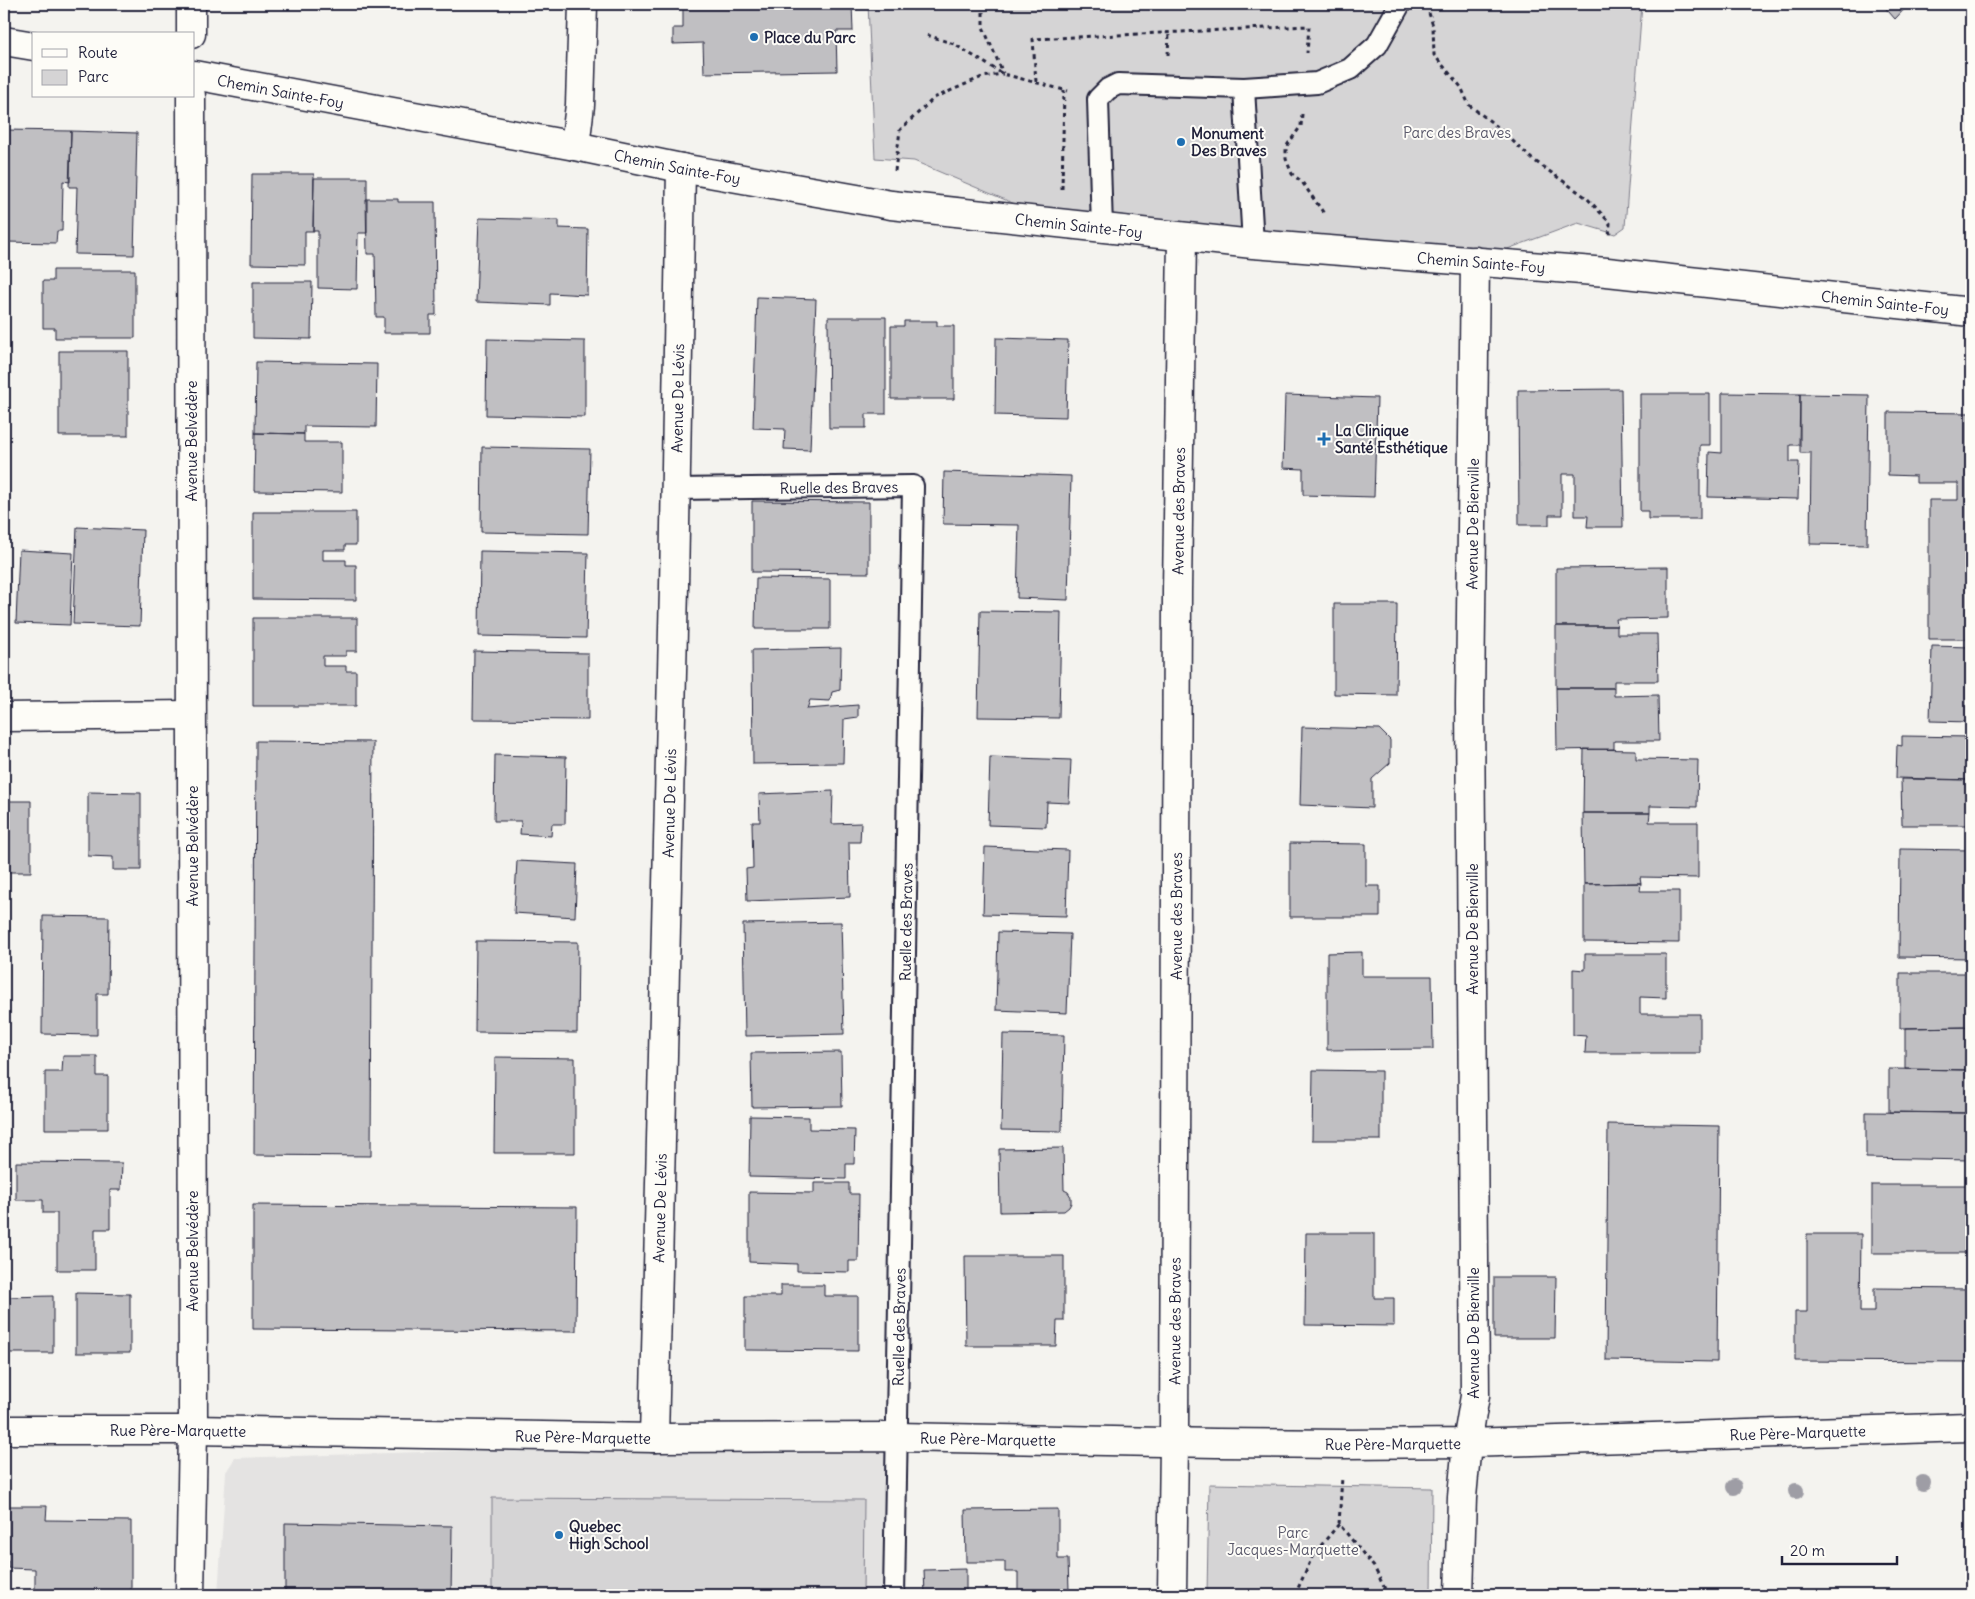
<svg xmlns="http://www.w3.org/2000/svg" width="1975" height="1599" viewBox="0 0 1975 1599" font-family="Delius,sans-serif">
  <rect width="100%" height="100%" fill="#f4f3ef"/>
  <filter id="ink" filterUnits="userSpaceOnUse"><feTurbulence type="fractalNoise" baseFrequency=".02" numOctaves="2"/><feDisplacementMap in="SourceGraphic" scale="10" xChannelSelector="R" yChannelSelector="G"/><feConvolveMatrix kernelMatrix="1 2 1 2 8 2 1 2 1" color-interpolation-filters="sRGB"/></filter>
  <g filter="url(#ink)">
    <path fill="#e4e3e2" d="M897,1437l-3,158h-676l8,-123 9,-14z"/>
    <path fill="#d5d4d5" stroke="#7c7b88" d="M868,4h774l-17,223 -10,7 -37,-11 -103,38 -413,-37 -148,-63 -39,-3z
      M1209,1484l223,4 -1,107h-224z
      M492,1498l372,2 -1,95h-371z"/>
    <path fill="#c0bfc2" stroke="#22223b" d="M420,4h86v1z
      M683,4h169l1,27h-17l1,40 -133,2 -1,-30 -30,1v-16h10z
      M1882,4h27l-14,15z
      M4,130l67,1 -1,51 -7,-1 -1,50h-5l-1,12 -50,-1v-11h-2z
      M71,131l66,2 -3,122 -59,-1 2,-67h-8z
      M252,174h62l-1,57h-8v34l-54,-1z
      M314,178h53v55h-9l-1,56 -39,-1v-57h-5z
      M366,199h32v3h37l1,113h-6v18h-46v-16h-8l-1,-63h-8z
      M479,218l80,2v8l29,1 -1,66 -37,-2v12l-74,-3z
      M53,270h82v68h-80v-10h-12v-47h10z
      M253,282h59l-1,57 -58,-1z
      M757,297l59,2 -6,151 -26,-1 1,-20 -32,-1z
      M828,317h58v97h-20v14h-37z
      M904,321h33v5h17v73h-63v-73h13z
      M996,338l72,2 -2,77 -71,-2z
      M487,339l98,2v76l-99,-2z
      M59,351h69v85h-69z
      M256,362l121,2 -1,63 -72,-1v8l-49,-1z
      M1621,389l2,138h-36l1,-11h-13v-42h-13v41h-13v10h-30l-1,-135z
      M1722,393l78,1 -1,51h-9v17h9l-1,37 -90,-2 1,-45 13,1z
      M1640,394h70v51h-10v74h-52v-8h-8z
      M1800,394l69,1 -2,150 -57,-1 1,-91h-11z
      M1285,395l92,3 -3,99 -71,-2v-26l-20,-1z
      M1888,412l83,1v226h-42v-139h29v-17h-42v-7l-28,-1z
      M255,433l49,1v8h38v50l-88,-1z
      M482,447l108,2 -2,85 -107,-2z
      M944,472l127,4 -3,124 -51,-2 2,-73 -76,-1z
      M752,501l117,1v71l-117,-1z
      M253,512h103v33h-11v5h-22v10h23v5h10v35l-103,-1z
      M77,527l66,3 -3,96 -67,-2z
      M19,550l54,3 -3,72 -54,-2z
      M480,551l108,2 -2,85 -107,-2z
      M1668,567v51l-52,1 1,7h-61v-58z
      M756,578l74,1v50h-75z
      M1334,604h63l-1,91 -62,-1z
      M980,611l81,1 -2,106 -81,-1z
      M253,618h104v33h-11v5h-23v10h23v5h10v35h-103z
      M1556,626h61v8h40l1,47h-44v7h-58z
      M1932,646l39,1v75l-41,-1z
      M841,648l-1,42 -8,2 -2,9 -20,-1 -3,9 51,-4v12l-14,2 -1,44 -90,1 -1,-114z
      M474,651l114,2v67l-115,-1z
      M1556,688h58v8l44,-1 1,46h-45v8l-57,1z
      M1302,727l77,2 11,11v23l-18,16v29l-72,-3z
      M1902,736l69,1v43l-75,-2 1,-33 5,1z
      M256,741l117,1 -2,414 -117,-1z
      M1584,749l52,1v9l62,1 -1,47 -47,-1v7h-67z
      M495,755l71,2 -1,67h-13l-1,12 -31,-2 1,-13h-27z
      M990,757l81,3 -2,43 -22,-1 -1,25 -58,-2z
      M1901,779l70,1v45h-69z
      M833,791l-1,33 29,-1 -1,19h-11l1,55 -103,4 -1,-32 7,-1 -1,-46h8l-1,-28z
      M88,792l53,1v77h-28v-13l-25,-1z
      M4,801h27v71h-24v29h-3z
      M1583,813h67l-1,9h49v56l-58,-1 1,6 -57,1z
      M1290,843l76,1v42h14v31h-90z
      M985,847l83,3 -2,66 -83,-2z
      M1900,849l71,1v108l-72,-1z
      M517,861l60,3 -2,53 -61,-4z
      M1641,883l-1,8h39v52l-95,-1v-58z
      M43,916l66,1 -1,77h-11v41l-55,-1z
      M841,922l3,112 -99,2 -2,-112z
      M998,932l72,2 -3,79 -71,-3z
      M476,941l102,1 -1,91 -102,-1z
      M1362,952v24h70l1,73 -106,1v-97z
      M1585,954h81v44l-26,-1v17h60v39h-115l1,-17 -13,-1v-66l12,1z
      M1900,973h71v54l-71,1z
      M1970,1027v43l-65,-1v-41z
      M1003,1034l61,1 -2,96 -61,-1z
      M841,1052l1,54 -90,1 -1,-54z
      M63,1056h34v20h11v53h-63v-57h17z
      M495,1057l80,1v95h-81z
      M1889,1069l81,1 -1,43 -80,-1z
      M1313,1070l68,1v69h-69z
      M1866,1112l103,1v47l-103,-2z
      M750,1116l59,1v12l46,1 -1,34h-8v15l-97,-2z
      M1608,1124l111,2 -2,236 -111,-2z
      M1063,1148l1,42 4,2 3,5v6l-2,4 -5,4 -64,1 -1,-63z
      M16,1162l106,1 -1,27h-11v39h-15v41h-38v-57h-14v-13h-27z
      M814,1183h35v11h10l-1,67h-9v11l-52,-1v-7l-48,-2v-70l65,1z
      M1872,1185h99v68h-99z
      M253,1205l324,2 -1,124 -323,-2z
      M1306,1233h68v65h20v28l-89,-1z
      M1807,1234h54l-1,78h14v-24l97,1v73l-176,-1v-49h12z
      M965,1256h99v65h-7l-1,25h-90z
      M1494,1277h62l-1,61h-61z
      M781,1285h43v11h34v55l-113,-1v-54h36z
      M76,1293l54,1v59h-54z
      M53,1296v57h-49v-56z
      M4,1506h43l-1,14 85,1v72l-96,-1v-23l-27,-1v-7l-4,-1z
      M1058,1509v50h10l1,31h-51v-18h-13v-10h-39l-1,-52z
      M285,1523l167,3 -1,69h-166z
      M966,1569v26h-41l-1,-25z"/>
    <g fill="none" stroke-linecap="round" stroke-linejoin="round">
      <g stroke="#22223b" stroke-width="24">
        <g id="lane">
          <path d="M1244,88l9,156"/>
          <path d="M1102,228l-4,-129 10,-10 10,-5 126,4 73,-5 33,-14 27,-24 23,-41"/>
          <path id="s1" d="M675,489l238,-3 -19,1109"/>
        </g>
      </g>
      <g stroke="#22223b" stroke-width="31">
        <g id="street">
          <path d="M575,146l5,-41 3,-101"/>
          <path d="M4,717l187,-2"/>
          <path id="s2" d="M4,1430h189l461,8 243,-1 319,6 129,1 122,-1 501,-16 3,1"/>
          <path id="s3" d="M654,1438l20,-851 7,-419"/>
          <path id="s4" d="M1172,1595l2,-153 3,-851 5,-354"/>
          <path id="s5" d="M1459,1595l3,-98 5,-54 8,-47 -5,-692 5,-443"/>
        </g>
      </g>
      <g stroke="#22223b" stroke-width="31">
        <g id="secondary">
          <path d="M191,34v-30"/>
          <path d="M4,41l30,5"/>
          <path id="s6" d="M194,75l381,71 106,22 210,37 362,39 354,28 364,40"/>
          <path d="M190,1595l3,-165 -2,-1334"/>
        </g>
      </g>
      <path stroke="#22223b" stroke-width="3" stroke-dasharray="4 4" stroke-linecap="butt" d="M983,4v23l20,46
        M1429,13l4,13 1,29 27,32 8,18 30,23 33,31 55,39 23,25 -1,15
        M927,35l27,9 49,30 65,17
        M1168,55l1,-22
        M1036,82l-3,-43 276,-13 -2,27
        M1302,114l-1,12 -15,21v12l6,15 10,8 23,33
        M895,171l5,-41 34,-32 48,-21 21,-3
        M1062,189l2,-99
        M1339,1524l3,-47
        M1295,1595l18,-40 26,-31 35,43 14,28"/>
      <use href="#lane" stroke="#fdfcf7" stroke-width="20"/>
      <use href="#street" stroke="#fdfcf7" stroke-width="28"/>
      <use href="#secondary" stroke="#fdfcf7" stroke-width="28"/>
    </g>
    <g fill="#9e9da5">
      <circle cx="1923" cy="1483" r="8"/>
      <circle cx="1734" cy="1487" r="8"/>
      <circle cx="1796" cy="1491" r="8"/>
    </g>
  </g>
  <g fill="#1f6fb2" stroke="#fdfcf7" stroke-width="2">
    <circle cx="754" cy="37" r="5"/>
    <circle cx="1181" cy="142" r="5"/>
    <path d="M1321.5 431.5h5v5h5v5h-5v5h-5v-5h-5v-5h5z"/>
    <circle cx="559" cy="1535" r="5"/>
  </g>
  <g text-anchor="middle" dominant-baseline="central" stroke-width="4" stroke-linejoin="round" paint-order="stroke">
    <g font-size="15" font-weight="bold" fill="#22223b" stroke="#fdfcf7" text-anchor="start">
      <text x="764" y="37">Place du Parc</text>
      <text x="1191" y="133">Monument<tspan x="1191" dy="17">Des Braves</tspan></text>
      <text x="1335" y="430">La Clinique<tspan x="1335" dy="17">Santé Esthétique</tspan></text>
      <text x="569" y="1526">Quebec<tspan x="569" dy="17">High School</tspan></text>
    </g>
    <g font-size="15" fill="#22223b" stroke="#fdfcf7">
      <text stroke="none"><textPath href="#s6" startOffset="88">Chemin Sainte-Foy</textPath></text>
      <text stroke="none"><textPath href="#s6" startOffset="492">Chemin Sainte-Foy</textPath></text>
      <text stroke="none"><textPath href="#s6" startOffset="898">Chemin Sainte-Foy</textPath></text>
      <text stroke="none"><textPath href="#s6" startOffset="1302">Chemin Sainte-Foy</textPath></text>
      <text stroke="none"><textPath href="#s6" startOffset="1708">Chemin Sainte-Foy</textPath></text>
      <text stroke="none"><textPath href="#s3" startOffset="1040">Avenue De Lévis</textPath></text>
      <text transform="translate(191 441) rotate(-90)">Avenue Belvédère</text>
      <text stroke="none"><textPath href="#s1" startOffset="164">Ruelle des Braves</textPath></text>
      <text stroke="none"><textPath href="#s4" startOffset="1084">Avenue des Braves</textPath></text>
      <text stroke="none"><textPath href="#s5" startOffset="1072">Avenue De Bienville</textPath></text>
      <text stroke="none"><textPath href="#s3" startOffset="635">Avenue De Lévis</textPath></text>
      <text transform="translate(192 846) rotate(-90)">Avenue Belvédère</text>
      <text stroke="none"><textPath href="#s4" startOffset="679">Avenue des Braves</textPath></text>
      <text transform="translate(906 922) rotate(-89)">Ruelle des Braves</text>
      <text transform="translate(1472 929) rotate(-90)">Avenue De Bienville</text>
      <text stroke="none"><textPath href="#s3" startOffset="230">Avenue De Lévis</textPath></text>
      <text transform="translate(192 1251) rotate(-90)">Avenue Belvédère</text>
      <text stroke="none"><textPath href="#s4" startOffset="274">Avenue des Braves</textPath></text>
      <text transform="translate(899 1327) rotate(-89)">Ruelle des Braves</text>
      <text transform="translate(1473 1333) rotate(-90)">Avenue De Bienville</text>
      <text stroke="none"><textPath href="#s2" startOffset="174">Rue Père-Marquette</textPath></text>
      <text stroke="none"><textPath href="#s2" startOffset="1794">Rue Père-Marquette</textPath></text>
      <text stroke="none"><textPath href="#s2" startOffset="579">Rue Père-Marquette</textPath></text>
      <text stroke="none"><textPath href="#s2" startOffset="984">Rue Père-Marquette</textPath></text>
      <text stroke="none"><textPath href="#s2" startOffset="1389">Rue Père-Marquette</textPath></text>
    </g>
    <g font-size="15" fill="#585769" stroke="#fdfcf7">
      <text x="1457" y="132">Parc des Braves</text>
      <text x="1293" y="1532">Parc<tspan x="1293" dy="17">Jacques-Marquette</tspan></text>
    </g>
  </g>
  <rect width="1975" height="1599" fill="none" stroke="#fdfcf7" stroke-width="20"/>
  <rect x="10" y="10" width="1955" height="1579" fill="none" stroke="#22223b" stroke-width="2" filter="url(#ink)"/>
  <rect x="32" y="32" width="162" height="65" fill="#fdfcf7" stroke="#a5a5ac"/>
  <rect x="42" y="49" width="25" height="8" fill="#fdfcf7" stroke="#a5a5ac"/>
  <text x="78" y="58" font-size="15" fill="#22223b">Route</text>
  <rect x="42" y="70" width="25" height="15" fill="#d5d4d5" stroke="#a5a5ac"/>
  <text x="78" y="82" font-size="15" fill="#22223b">Parc</text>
  <path d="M1782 1556v8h115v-8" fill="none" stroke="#22223b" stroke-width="2.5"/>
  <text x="1790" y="1556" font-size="15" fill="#22223b" stroke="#fdfcf7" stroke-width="4" paint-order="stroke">20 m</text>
</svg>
